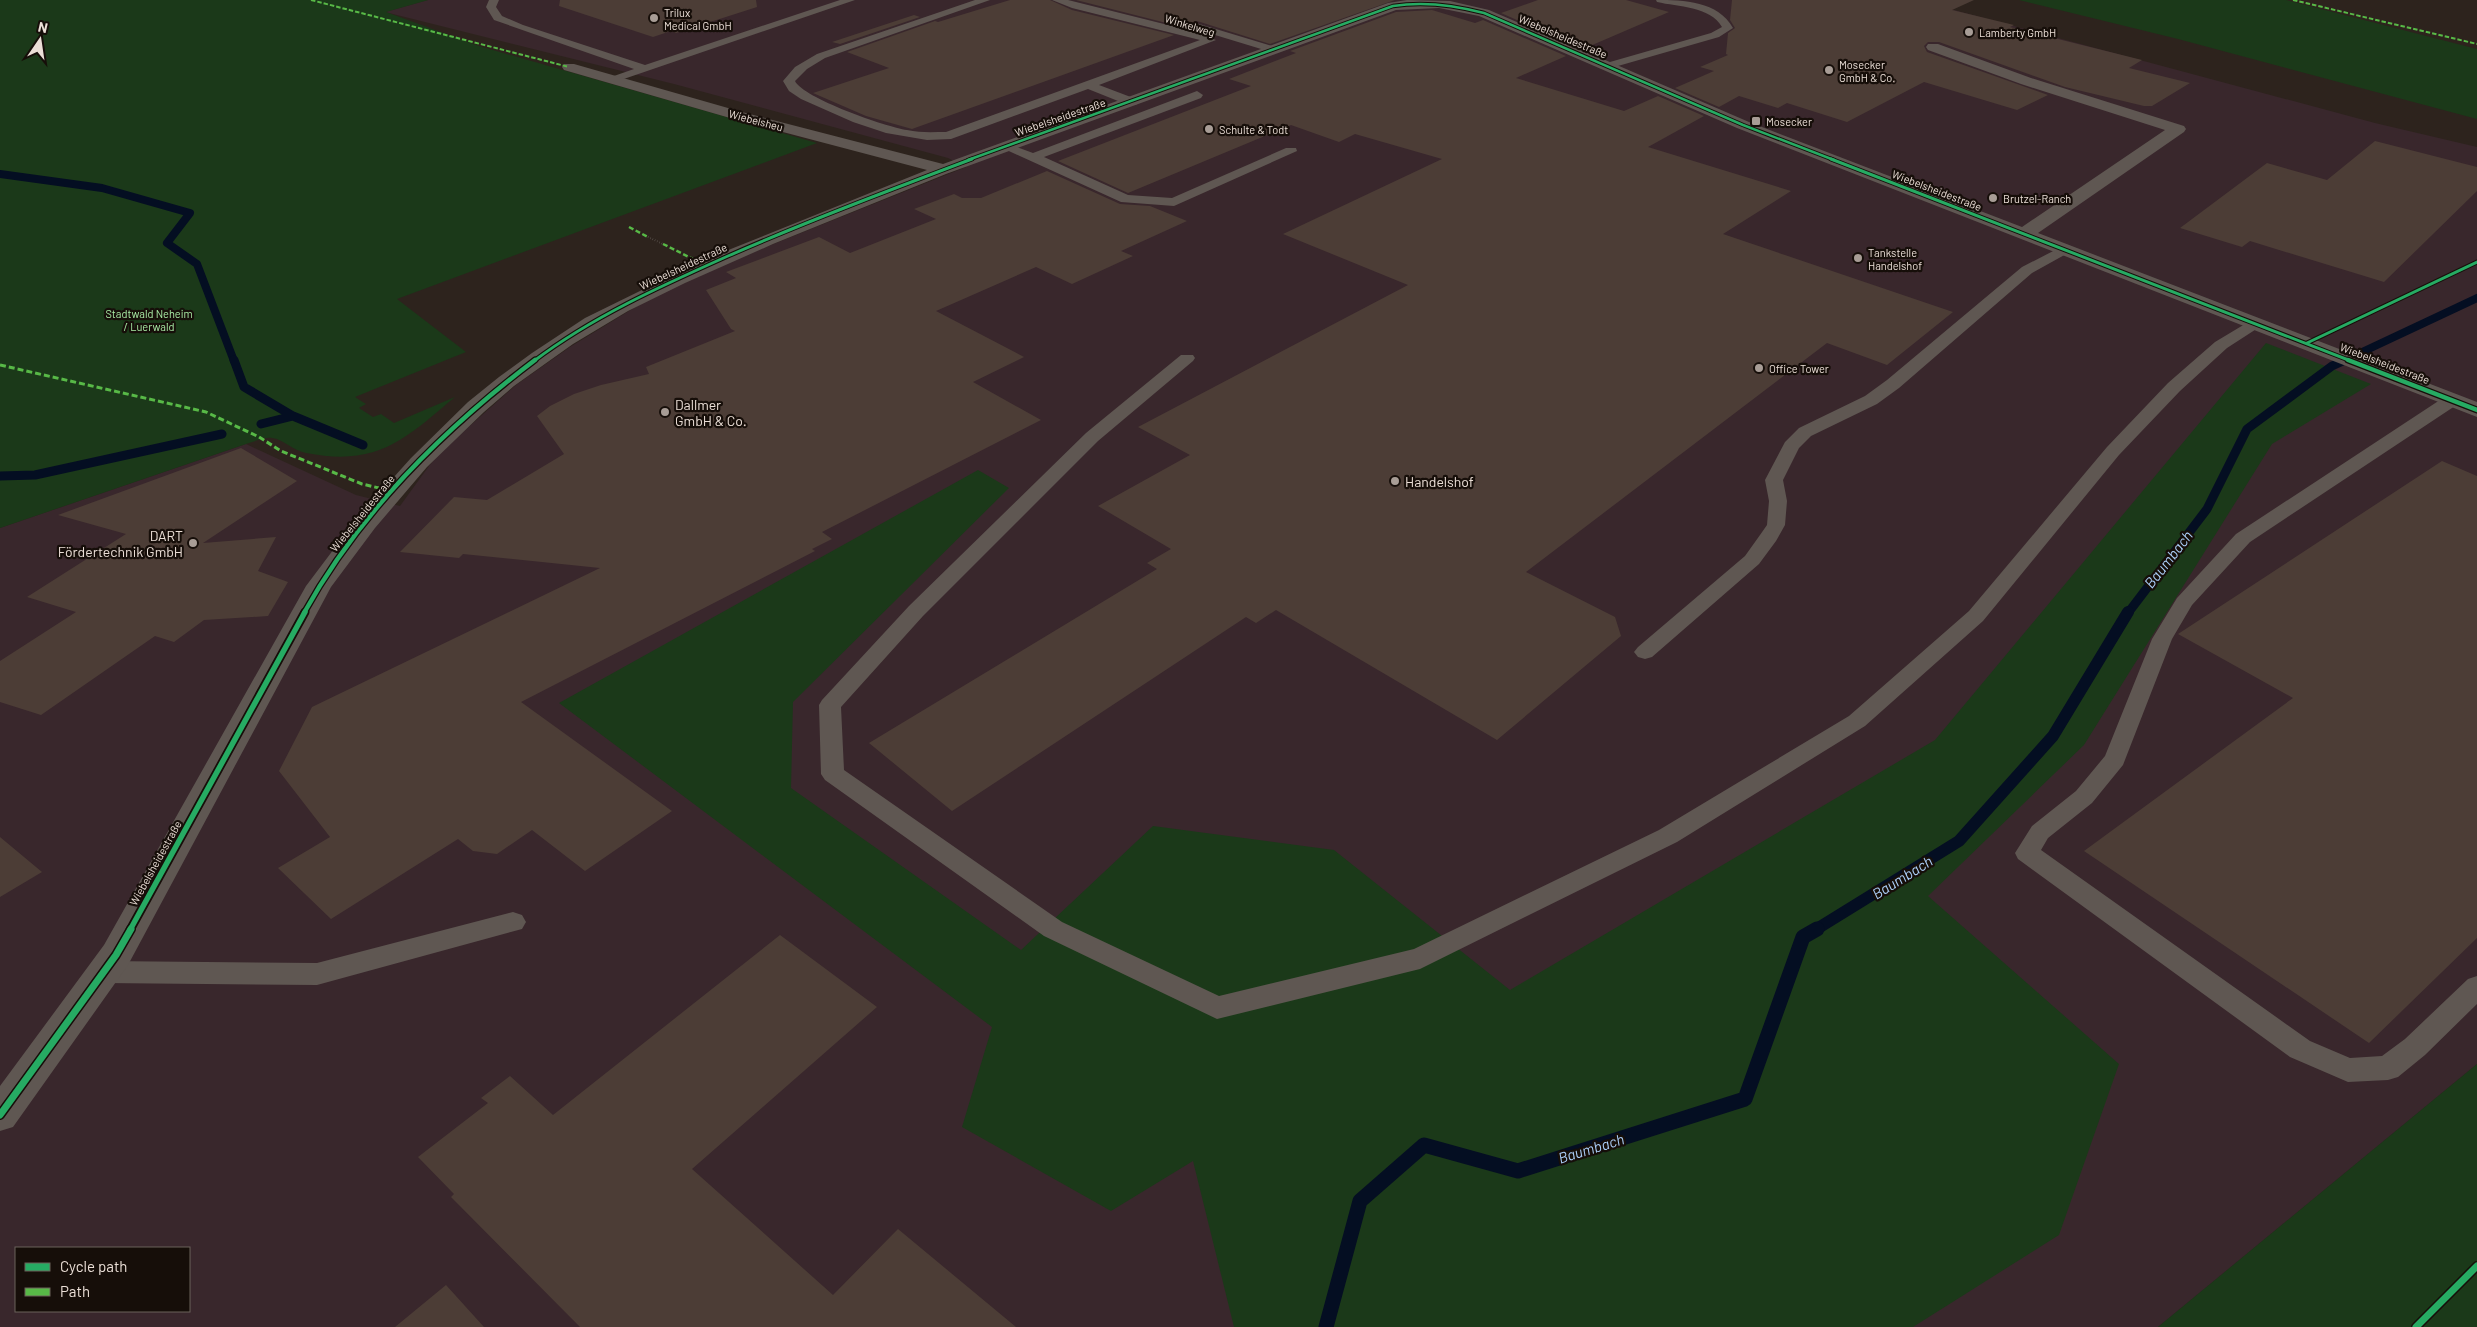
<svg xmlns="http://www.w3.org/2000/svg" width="2477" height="1327" viewBox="0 0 2477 1327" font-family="Barlow,sans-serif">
  <rect width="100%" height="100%" fill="#2d231d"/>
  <path fill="#39272c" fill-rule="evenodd" d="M428,0h1489l458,123 102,24v917l-319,263h-2158v-799l246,-84 110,51 44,11 37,-51 79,-70 54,-38 72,-44 66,-33 258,-103 -18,-9 -274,-74 -289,-72zM16,1248h173v63h-173z"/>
  <path fill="#1b3919" d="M0,0h428l-42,12 93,34 338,97 -420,156 69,53 -111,45 11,7 -7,4 14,9 8,-3 13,9 61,-26c-50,42 -77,70 -149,56 -12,-2 -23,-14 -34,-15 -8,-1 -19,4 -26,6l-246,84z
    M2019,0h267l191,49v70l-299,-80z
    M2266,343l105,41 -99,60 -188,301 -156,151 191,168 -60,171 -146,92h-679l-41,-166 -82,50 -149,-84 30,-100 -433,-324 419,-233 31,18 -216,214 -2,86 230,162 132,-124 181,24 176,140 425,-250z
    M2477,1064v263h-319z"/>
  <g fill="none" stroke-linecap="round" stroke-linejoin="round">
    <path stroke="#040e22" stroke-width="8" d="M0,174l102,14 88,25 -23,30 30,21 37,97
      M2343,361l134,-63"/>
    <path stroke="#040e22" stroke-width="9" d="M234,360l10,27 49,29 70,29
      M261,424l32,-8
      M0,476l35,-1 187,-41
      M2128,613l79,-104 40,-80 85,-63 13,-6"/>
    <path stroke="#040e22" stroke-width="12" d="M1815,930l144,-89 94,-105 75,-124"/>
    <path stroke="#040e22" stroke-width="15" d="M1326,1327l34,-126 64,-56 94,26 227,-72 58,-162 14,-8"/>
  </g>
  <path fill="#4c3d36" d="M560,0h196l1,7 -81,26 -5,-2 -18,6 -94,-31z
    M1010,0h40l22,10 102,25 -262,94 -46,-13 -53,-23 76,-25 -42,-16 88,-31 3,1z
    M1076,0h319l-125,44 -73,-23 -6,2 -1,6z
    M1538,0h88l43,12 -86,37 -82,-36z
    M1732,0h242l-22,10 62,15 -4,2 132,33 -13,8 61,15 -38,23h-8l-79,-19 -126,-45h-11l-4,4 3,6 121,43 -31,15 -93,-28 -77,40 -60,-19 -9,5 -39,-12 -20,11 -44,-19 39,-17 -14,-4 28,-12 -2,-1 2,-21 7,-5 -5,-8z
    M1432,10l43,13 8,-3 83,36 -50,22 108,33 34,-15 46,20 -56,31 143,44 -68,43 230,78 -66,53 -60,-22 -301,229 89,45 6,19 -124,104 -221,-130 -20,13 -10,-6 -294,194 -83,-68 288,-174 -10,-6 24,-14 -73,-43 92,-51 -52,-28 270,-142 -125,-51 159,-75 -87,-25 -16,8 -48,-17 -163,68 -70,-32 193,-75 -22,-7 67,-26 -6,-2 106,-39z
    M914,15l6,2 -80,27 -8,-2z
    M2375,141l102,26v24l-93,91 -134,-41 -8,6 -62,-19 87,-65 60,17z
    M1047,171l73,33 30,2 37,15 -66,30 12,5 -61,28 -36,-17 -100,44 88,46 -51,25 68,38 -219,112 10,7 -20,10 3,2 -294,151 151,109 -87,60 -53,-41 -35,24 -24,-3 -15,-12 -127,80 -53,-51 52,-31 -51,-66 33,-64 288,-139 -137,-14 -4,4 -59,-6 54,-55 33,3 77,-46 -27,-38 13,-10 24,-12 27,-9 48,-11 -3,-7 89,-36 -4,-2 -25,-39 30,-12 -10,-6 93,-35 31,16 86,-34 -22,-10 40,-15 8,4h19z
    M241,448l56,33 -94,62 73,-6 -18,34 30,11 -20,34 -64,4 -30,22 -19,-6 -114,79 -41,-13v-41l76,-49 -49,-15 99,-63 -68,-19z
    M2442,461l35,15v462l-108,105 -285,-192 209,-153 -115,-64z
    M0,837l42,35 -42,25z
    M780,935l97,72 -185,162 141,126 65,-66 118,98h-436l-129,-130 3,-3 -36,-37 70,-54 -7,-5 29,-22 43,39z
    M446,1285l38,42h-89z"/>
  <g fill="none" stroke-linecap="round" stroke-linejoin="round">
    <path stroke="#655e59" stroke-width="2" stroke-dasharray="0.5 2" stroke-linecap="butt" d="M648,237l15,7"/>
    <path fill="#5f5752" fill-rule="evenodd" d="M489,0h10l-3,7 6,9 21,9 122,40 195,-65h15l-240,82 -6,-3 2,-2 23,-8 -140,-49 -8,-13z
      M975,0h15l-165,58 -18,11 -12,12c8,17 91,46 112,49 13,3 26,2 39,2l254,-92 -128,-32 -20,-8h16l128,32 20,8 -117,45 37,14 2,3 -2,3h-8l-40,-16 -137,50 -24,1 -41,-7 -33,-11 -52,-23 -12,-8 -6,-10 12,-14 22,-13z
      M1656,0c28,0 62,1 77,28l-14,9 -108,31h-8v-4l108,-31 11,-6c-12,-21 -44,-20 -65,-25z
      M1196,23l79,24 2,2 -6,3 -79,-24v-4z
      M1197,91l6,4 -2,3 -157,59 84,38 44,3 114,-50h10l1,3 -123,55 -53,-4 -121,-55 6,-4 27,10z
      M2063,246l7,4 -2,3 -36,20 -133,115 -22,16 -66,32 -12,12 -16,32 4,21 -2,24 -9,16 -17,23 -107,93 -7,2 -7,-2 -4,-5 4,-5 107,-91 15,-21 7,-10 2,-24 -4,-21 20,-38 14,-14 66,-32 22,-16 135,-113z
      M2255,318l8,5 -2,3 -34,22 -47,43 -61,64 -136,166 -118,105 -188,116 -257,127 -203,50 -173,-83 -219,-156 -4,-6 -2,-69 3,-5 87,-94 177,-173 95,-78h12l2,3 -2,3 -95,80 -175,175 -82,91 3,63 218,152 157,74 195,-47 245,-119 190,-114 120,-105 138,-164 61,-64 47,-41z
      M2452,395l6,1 2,4 -2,4 -208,138 -58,63 -20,34 -49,126 -31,38 -44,35 -7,12 269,191 40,17 32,-2 23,-17 63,-60 9,-3v28l-52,51 -27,22 -10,3 -40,2 -58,-25 -272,-198 -3,-6 17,-27 44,-35 29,-35 47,-117 25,-41 59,-64 210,-138z
      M513,912l9,3 4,7 -4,7 -205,56 -214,-2 -9,-3 -4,-8 4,-8 9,-3 214,2z"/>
    <path fill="#5f5752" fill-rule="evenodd" d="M1407,0l43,1 39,9 260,112 273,105 143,-97 -144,-46 -93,-34 -2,-3 2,-3h10l93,34 153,48 2,3 -2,3 -146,101 439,169v15l-740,-289 -258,-112 -40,-8 -43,2 -450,164 -173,70 -88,39 -57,28 -55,33 -59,42 -30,26 -57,55 -52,61 -44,59 -203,378 -115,162 -13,4v-45l104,-141 202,-359 52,-69 53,-59 57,-56 31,-25 33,-24 53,-35 116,-57 226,-91 -197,-52 -166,-48 -2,-3 2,-3h10l168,48 201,52 445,-161z"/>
    <path stroke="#58b947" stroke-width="2" stroke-dasharray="4.5 2" stroke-linecap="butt" d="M311,0l258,67
      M2293,0l184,44"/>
    <path stroke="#58b947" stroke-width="2.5" stroke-dasharray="5 2.5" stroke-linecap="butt" d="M629,227l19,10
      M663,244l42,21"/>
    <path stroke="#58b947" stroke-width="3" stroke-dasharray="6 3" stroke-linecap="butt" d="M0,365l206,47 53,25 22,14 81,33 30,7"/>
    <g stroke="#160e09" stroke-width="4.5">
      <path id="cycleway-far4" d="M968,160l425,-154c31,-5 61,-1 91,7l259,112 91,35"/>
    </g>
    <g stroke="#160e09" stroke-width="5">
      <path id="cycleway-far3" d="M1831,159l520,202
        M2307,343l170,-81
        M534,361c58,-44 127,-75 194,-105 80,-35 162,-66 244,-97"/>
    </g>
    <g stroke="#160e09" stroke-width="7">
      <path id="cycleway-far2" d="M2348,360l129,50
        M304,613c55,-100 141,-185 231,-253"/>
    </g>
    <g stroke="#160e09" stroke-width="9">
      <path id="cycleway-far1" d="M130,930l175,-318"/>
    </g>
    <g stroke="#160e09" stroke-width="10">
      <path id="cycleway" d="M0,1115l116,-160 15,-26
        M2416,1327l61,-61"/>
    </g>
    <use href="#cycleway-far4" stroke="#26ab63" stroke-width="2.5"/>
    <use href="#cycleway-far3" stroke="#26ab63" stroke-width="3"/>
    <use href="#cycleway-far2" stroke="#26ab63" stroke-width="4.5"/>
    <use href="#cycleway-far1" stroke="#26ab63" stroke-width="5.5"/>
    <use href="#cycleway" stroke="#26ab63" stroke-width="7"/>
  </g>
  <g fill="#a89d96" stroke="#160e09" stroke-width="2">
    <circle cx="654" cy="18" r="5"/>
    <circle cx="1969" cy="32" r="5"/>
    <circle cx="1829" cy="70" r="5"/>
    <rect x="1751" y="116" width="10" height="10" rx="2.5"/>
    <circle cx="1209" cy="129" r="5"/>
    <circle cx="1993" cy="198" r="5"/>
    <circle cx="1858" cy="258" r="5"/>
    <circle cx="1759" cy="368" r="5"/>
    <circle cx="665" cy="412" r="5"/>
    <circle cx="1395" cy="481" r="5"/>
    <circle cx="193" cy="543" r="5"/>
  </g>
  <g text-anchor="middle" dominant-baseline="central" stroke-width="4.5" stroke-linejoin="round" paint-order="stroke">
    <g font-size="11" fill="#ebdfd7" stroke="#160e09" text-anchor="start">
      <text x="664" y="12">Trilux<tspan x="664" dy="13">Medical GmbH</tspan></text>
      <text x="1979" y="32">Lamberty GmbH</text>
      <text x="1839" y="64">Mosecker<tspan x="1839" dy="13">GmbH &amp; Co.</tspan></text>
      <text x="1766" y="121">Mosecker</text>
      <text x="1219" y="129">Schulte &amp; Todt</text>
      <text x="2003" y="198">Brutzel-Ranch</text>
      <text x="1868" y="252">Tankstelle<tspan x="1868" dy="13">Handelshof</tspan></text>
      <text x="1769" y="368">Office Tower</text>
    </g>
    <g font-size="11" fill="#ebdfd7" stroke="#160e09">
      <text transform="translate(1190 25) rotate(17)">Winkelweg</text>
      <text transform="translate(1563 36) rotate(23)">Wiebelsheidestraße</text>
      <text transform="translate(1060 117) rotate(-19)">Wiebelsheidestraße</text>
      <text transform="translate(756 120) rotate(15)">Wiebelsheu</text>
      <text transform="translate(1937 190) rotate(21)">Wiebelsheidestraße</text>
      <text transform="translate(683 266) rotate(-25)">Wiebelsheidestraße</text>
      <text transform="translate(2385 363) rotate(21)">Wiebelsheidestraße</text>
      <text transform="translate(362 513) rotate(-51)">Wiebelsheidestraße</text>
      <text transform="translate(155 863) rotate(-61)">Wiebelsheidestraße</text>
    </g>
    <g font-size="11" fill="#a9eca6" stroke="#160e09">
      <text x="149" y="313">Stadtwald Neheim<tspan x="149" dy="13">/ Luerwald</tspan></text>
    </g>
    <g font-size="14" fill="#ebdfd7" stroke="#160e09" text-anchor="start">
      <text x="675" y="404">Dallmer<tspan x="675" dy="16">GmbH &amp; Co.</tspan></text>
      <text x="1405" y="481">Handelshof</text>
      <text x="183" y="535" text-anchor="end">DART<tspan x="183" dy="16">Fördertechnik GmbH</tspan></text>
    </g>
    <g font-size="15" font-style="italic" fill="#accff9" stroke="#160e09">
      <text transform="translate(2168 559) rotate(-52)">Baumbach</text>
      <text transform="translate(1902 877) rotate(-32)">Baumbach</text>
      <text transform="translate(1591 1148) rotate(-17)">Baumbach</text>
    </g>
  </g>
  <rect x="15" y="1247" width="175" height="65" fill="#160e09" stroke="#6b625b"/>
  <rect x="25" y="1263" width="25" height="8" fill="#26ab63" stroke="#6b625b"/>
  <text x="60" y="1272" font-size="15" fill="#ebdfd7">Cycle path</text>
  <rect x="25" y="1288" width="25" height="8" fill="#58b947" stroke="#6b625b"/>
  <text x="60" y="1297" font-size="15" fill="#ebdfd7">Path</text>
  <g transform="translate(40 40) rotate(13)" stroke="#160e09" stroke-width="4" paint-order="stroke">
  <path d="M0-4L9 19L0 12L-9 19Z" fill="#ebdfd7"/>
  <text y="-8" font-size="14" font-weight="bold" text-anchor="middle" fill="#ebdfd7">N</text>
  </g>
</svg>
